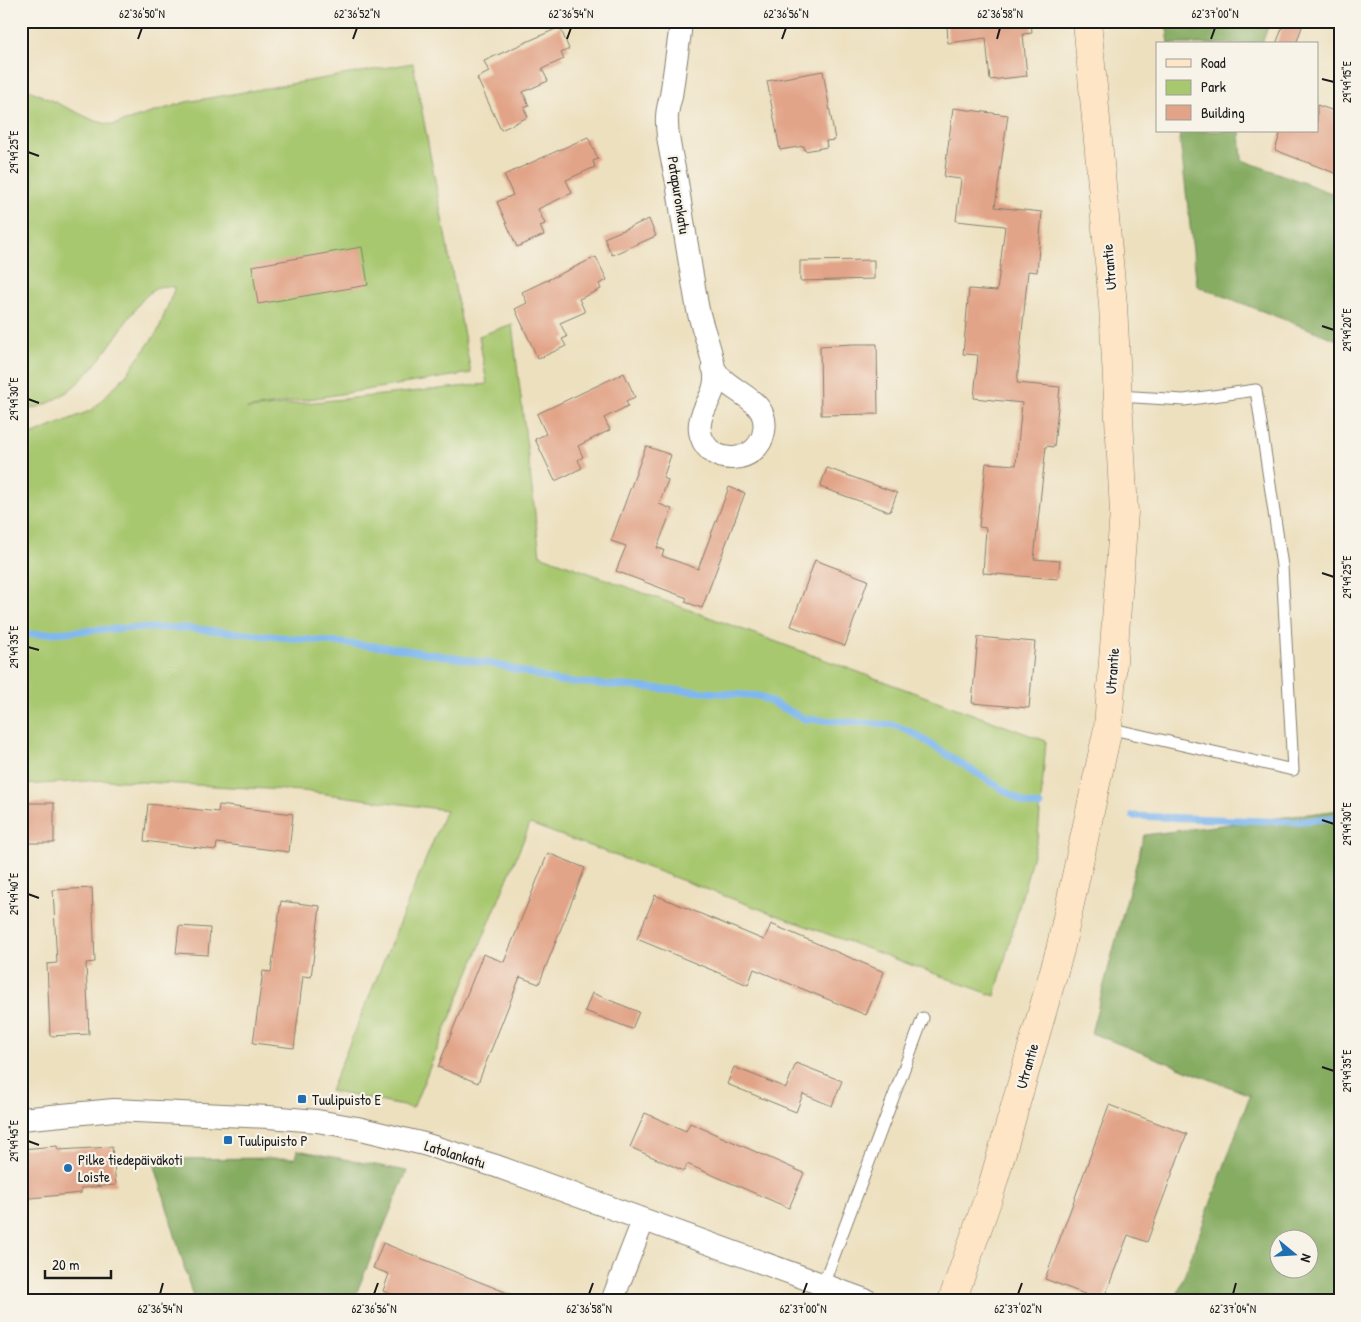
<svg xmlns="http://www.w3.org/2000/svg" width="1361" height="1322" viewBox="0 0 1361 1322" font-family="'Patrick Hand',sans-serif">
  <rect width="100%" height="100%" fill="#f7f3e8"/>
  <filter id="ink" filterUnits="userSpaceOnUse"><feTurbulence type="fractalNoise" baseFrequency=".02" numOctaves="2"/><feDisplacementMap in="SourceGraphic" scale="10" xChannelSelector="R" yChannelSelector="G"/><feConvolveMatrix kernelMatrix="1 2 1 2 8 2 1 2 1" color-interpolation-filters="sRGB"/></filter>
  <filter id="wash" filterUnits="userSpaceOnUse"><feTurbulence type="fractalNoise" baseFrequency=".0096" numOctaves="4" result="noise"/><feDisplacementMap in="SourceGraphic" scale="20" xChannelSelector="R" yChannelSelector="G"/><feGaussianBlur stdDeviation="1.12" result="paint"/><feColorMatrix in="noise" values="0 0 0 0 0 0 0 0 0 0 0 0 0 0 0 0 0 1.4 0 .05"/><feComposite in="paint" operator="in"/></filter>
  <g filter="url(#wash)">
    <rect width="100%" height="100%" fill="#ede0bf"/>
    <path fill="#a8c870" stroke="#627246" d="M413,63l58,310 -224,36 240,-25 -8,-48 33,-12 28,231 506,186 -8,95 -43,160 -465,-172 -117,284 -83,-17 116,-281 -143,-19 -196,-11 -86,5v-346l71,-29 34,-35 32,-44 17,-44c-5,0 -14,-2 -18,1 -14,7 -22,22 -31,34 -25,36 -56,85 -105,88v-324l74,35 18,4 73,-23z"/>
    <path fill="#86ac62" stroke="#51643f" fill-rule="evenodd" d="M1166,21h104l-8,23h-93z
      M1179,131h61l2,29 98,36v145l-143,-55z
      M1340,810v491h-165l75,-206 -159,-62 53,-198zM1278,1240h30v30h-30z
      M297,1150l110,21 -54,130h-159l-41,-142 142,-1z"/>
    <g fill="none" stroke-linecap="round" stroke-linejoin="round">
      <path stroke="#7fb7ef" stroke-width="7" d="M21,635l106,-7h59l208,20 105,17 58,16 202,15 46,23 89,6 17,7 115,72 14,2
        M1133,816l161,6 46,-5"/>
    </g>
    <g id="blocks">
      <path fill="#e2a488" d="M984,21h47l1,12 -9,1 4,42 -37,4 -4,-42 -38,5 -1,-18z
        M1285,21h19l-8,23h-20z
        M560,27l9,22 -8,4 3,6 -22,10 6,12 -25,11 6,14 -5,2 4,9 -27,13 -24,-52 12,-6 -5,-11z
        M823,71l12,69 -9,1 1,6 -22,4 -1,-5 -24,4 -13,-69z
        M1317,105l23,8v62l-65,-25 6,-19h36z
        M953,108l55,7 -13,92 47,5 -5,60 -9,-1 -11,112 43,4 -6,60 -8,-1 -12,113 26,2 -2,18 -75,-6 3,-45 -7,-1 7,-64 30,2 6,-62 -48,-5 4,-43 -15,-1 6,-65 28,2 8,-65 -49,-5 5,-42 -17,-2z
        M588,137l10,22 -5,2 2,6 -29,13 6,13 -34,16 7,15 -5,2 4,9 -27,12 -20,-45 16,-7 -9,-20z
        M649,219l7,17 -44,19 -8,-17z
        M362,247l6,38 -110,19 -6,-38z
        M596,257l11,23 -8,4 2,5 -22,10 6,13 -25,11 7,14 -5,2 4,7 -28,13 -23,-50 12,-6 -5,-11z
        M874,260v19l-74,2v-20z
        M852,344h25l1,70 -57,1 -1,-69z
        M624,373l11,24 -9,4 2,5 -24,12 6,12 -32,16 5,11 -5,3 4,8 -27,13 -20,-42 11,-5 -9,-20z
        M646,446l25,9 -8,23 5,2 -9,24 13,5 -15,39 7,2 -2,6 36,13 31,-82 16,6 -43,115 -17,-6 2,-4 -71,-27 10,-25 -15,-5z
        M827,468l70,25 -7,19 -70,-25z
        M815,560l53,20 -23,66 -54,-20z
        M978,637l57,5 -6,66 -57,-5z
        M21,803h33v40h-33z
        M148,804l70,8 1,-7 74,9 -4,38 -72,-9 -1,7 -72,-9z
        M548,853l37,15 -46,116 -19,-7 -42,106 -40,-16 45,-113 21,8z
        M92,888l3,74 -9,1 3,71 -39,2 -3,-72 10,-1 -4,-73z
        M655,895l109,45 7,-16 113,48 -18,43 -112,-46 -6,16 -111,-46z
        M281,901l39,5 -9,71 -8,-1 -9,72 -41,-5 10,-72 8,1z
        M179,926l31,2 -2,27 -32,-2z
        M592,993l47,19 -7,17 -47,-18z
        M796,1063l46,18 -10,25 -29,-12 -7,18 -69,-28 7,-17 52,21z
        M1109,1105l78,29 -40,108 -19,-7 -25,66 -58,-22z
        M645,1113l41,18 4,-8 114,50 -15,35 -102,-44 -3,7 -54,-24z
        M57,1146l1,4 54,-3 4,38 -35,3v5l-60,6v-50z
        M383,1243l142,57v1h-117l-25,-10 6,-17 -16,-6z"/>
    </g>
  </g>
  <g filter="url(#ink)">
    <use href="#blocks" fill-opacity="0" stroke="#847e6e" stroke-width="1"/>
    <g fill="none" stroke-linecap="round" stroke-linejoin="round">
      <g stroke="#847e6e" stroke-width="13">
        <path id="lane" d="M1108,728l185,42 -11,-204 -26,-176 -72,10 -66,-4
          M823,1285l100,-267"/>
      </g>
      <g stroke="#847e6e" stroke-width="24">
        <path id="street" d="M680,21v11c-3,21 -6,42 -9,64 -2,8 -5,17 -4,26 0,19 6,41 10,60 6,41 13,82 20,123 4,23 16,46 18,70 2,23 -21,38 -14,61 10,32 58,28 63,-5 6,-34 -37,-37 -51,-64
          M21,1119l93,-9 155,7 48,4 40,7 67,16 72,22 372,135
          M612,1301l31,-80"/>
      </g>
      <g stroke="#847e6e" stroke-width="29">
        <path id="secondary" d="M952,1301l39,-111 69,-240 48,-222 16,-216 -11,-207 -26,-284"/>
      </g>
      <use href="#lane" stroke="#fff" stroke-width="11"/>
      <use href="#street" stroke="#fff" stroke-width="22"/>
      <use href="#secondary" stroke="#fde5c5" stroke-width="28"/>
    </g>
  </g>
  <path fill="none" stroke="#1c1c1c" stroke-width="2" d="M138,39l4,-11M353,39l4,-11M567,39l4,-11M782,39l4,-11M997,39l3,-11M1211,39l4,-11M1322,79l12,3M28,152l11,4M1322,326l12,4M28,399l11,4M1322,573l12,4M28,647l11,3M1322,820l12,4M28,894l11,4M1322,1067l12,4M28,1141l11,4M160,1294l3,-11M374,1294l4,-11M589,1294l4,-11M803,1294l4,-11M1018,1294l4,-11M1233,1294l3,-11"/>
  <g fill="#1f6fb2" stroke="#f7f3e8" stroke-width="2">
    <rect x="297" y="1094" width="10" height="10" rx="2.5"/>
    <rect x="223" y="1135" width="10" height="10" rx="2.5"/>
    <circle cx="68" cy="1168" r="5"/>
  </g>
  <g text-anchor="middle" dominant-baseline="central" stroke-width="4.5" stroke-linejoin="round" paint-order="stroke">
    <g font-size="15" fill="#1c1c1c" stroke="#f7f3e8">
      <text transform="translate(679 195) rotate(81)">Patapuronkatu</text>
      <text transform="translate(1109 267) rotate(-95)">Utrantie</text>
      <text transform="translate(1112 671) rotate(-86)">Utrantie</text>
      <text transform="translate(1027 1066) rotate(-74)">Utrantie</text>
      <text transform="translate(455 1154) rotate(17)">Latolankatu</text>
    </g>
    <g font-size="15" fill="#1c1c1c" stroke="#f7f3e8" text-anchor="start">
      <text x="312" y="1099">Tuulipuisto E</text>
      <text x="238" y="1140">Tuulipuisto P</text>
      <text x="78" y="1159">Pilke tiedepäiväkoti<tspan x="78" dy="17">Loiste</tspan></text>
    </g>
  </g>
  <rect width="1361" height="1322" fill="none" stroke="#f7f3e8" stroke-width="55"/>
  <rect x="1156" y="42" width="162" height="90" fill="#f7f3e8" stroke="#9f9d96"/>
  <rect x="1166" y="59" width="25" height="8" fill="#fde5c5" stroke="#9f9d96"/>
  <text x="1201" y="68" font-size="15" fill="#1c1c1c">Road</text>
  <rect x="1166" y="80" width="25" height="15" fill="#a8c870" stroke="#9f9d96"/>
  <text x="1201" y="92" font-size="15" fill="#1c1c1c">Park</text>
  <rect x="1166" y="105" width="25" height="15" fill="#e2a488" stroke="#9f9d96"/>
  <text x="1201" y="118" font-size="15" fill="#1c1c1c">Building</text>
  <g transform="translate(1294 1254) rotate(108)"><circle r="24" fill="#f7f3e8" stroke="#9f9d96"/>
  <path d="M0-4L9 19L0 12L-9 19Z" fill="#1f6fb2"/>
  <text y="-8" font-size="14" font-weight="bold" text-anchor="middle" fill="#1c1c1c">N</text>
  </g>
  <path d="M45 1270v8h66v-8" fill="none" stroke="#1c1c1c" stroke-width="2.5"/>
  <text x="52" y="1270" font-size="15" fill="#1c1c1c" stroke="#f7f3e8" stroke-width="4" paint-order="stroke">20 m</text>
  <rect x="28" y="28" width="1306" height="1266" fill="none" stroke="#1c1c1c" stroke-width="2"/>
  <g font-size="12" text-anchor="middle" fill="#1c1c1c">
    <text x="142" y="18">62°36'50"N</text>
    <text x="357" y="18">62°36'52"N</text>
    <text x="571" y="18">62°36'54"N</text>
    <text x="786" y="18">62°36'56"N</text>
    <text x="1000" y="18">62°36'58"N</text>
    <text x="1215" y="18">62°37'00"N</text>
    <text transform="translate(1347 82) rotate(-90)" y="4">29°49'15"E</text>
    <text transform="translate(14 152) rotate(-90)" y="4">29°49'25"E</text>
    <text transform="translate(1347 330) rotate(-90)" y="4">29°49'20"E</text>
    <text transform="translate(14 399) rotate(-90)" y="4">29°49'30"E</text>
    <text transform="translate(1347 577) rotate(-90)" y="4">29°49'25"E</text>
    <text transform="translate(14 647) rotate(-90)" y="4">29°49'35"E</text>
    <text transform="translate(1347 824) rotate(-90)" y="4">29°49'30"E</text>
    <text transform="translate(14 894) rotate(-90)" y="4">29°49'40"E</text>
    <text transform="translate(1347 1071) rotate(-90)" y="4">29°49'35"E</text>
    <text transform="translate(14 1141) rotate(-90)" y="4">29°49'45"E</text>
    <text x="160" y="1313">62°36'54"N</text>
    <text x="374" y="1313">62°36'56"N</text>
    <text x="589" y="1313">62°36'58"N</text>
    <text x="803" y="1313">62°37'00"N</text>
    <text x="1018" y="1313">62°37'02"N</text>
    <text x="1233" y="1313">62°37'04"N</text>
  </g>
</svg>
